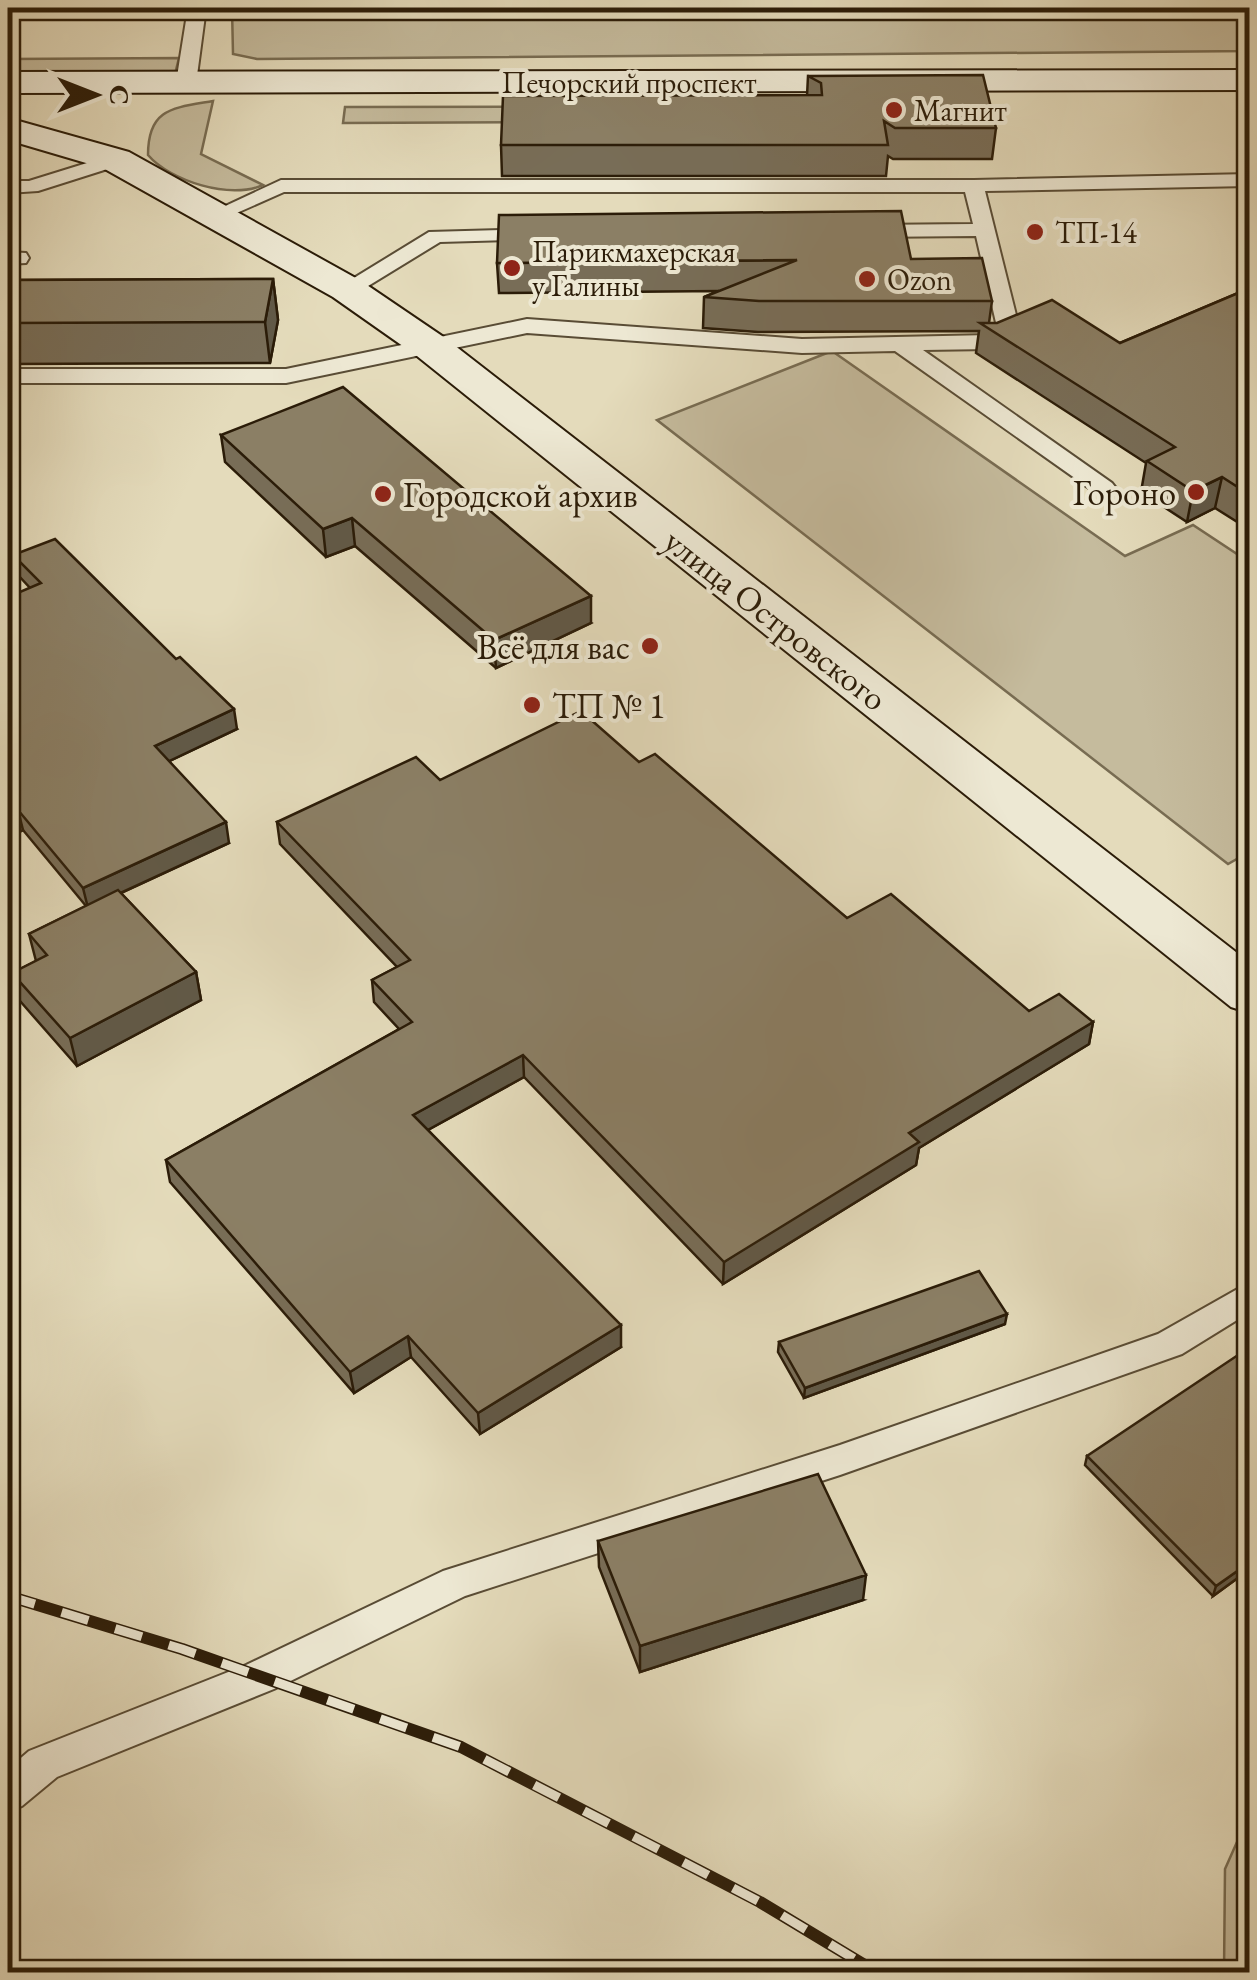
<svg xmlns="http://www.w3.org/2000/svg" width="1257" height="1980" viewBox="0 0 1257 1980" font-family="'EB Garamond',serif">
  <rect width="100%" height="100%" fill="#e4dbbb"/>
  <filter id="stains"><feTurbulence type="fractalNoise" baseFrequency=".002" numOctaves="4"/><feColorMatrix values="0 0 0 0 .2 0 0 0 0 .09 0 0 0 0 .02 0 0 0 .5 -.17"/></filter>
  <radialGradient id="worn" r=".72"><stop offset=".6" stop-color="#630" stop-opacity="0"/><stop offset="1" stop-color="#630" stop-opacity=".3"/></radialGradient>
  <path fill="#c5bb9d" stroke="#786c52" stroke-width="2.5" d="M232,8h1017l1,43 -993,8 -24,-5z
    M179,58l-4,16 -167,1v-16z
    M213,101l-12,53 62,31c-32,15 -93,-4 -115,-30 0,-47 25,-47 65,-54z
    M792,106l63,15 -512,2 2,-16z
    M832,351l293,205 68,-31 56,37v290l-21,12 -571,-444z
    M1249,1815v157h-25l1,-103z"/>
  <g fill="none" stroke-linecap="round" stroke-linejoin="round">
    <g stroke="#594c35" stroke-width="4">
      <path id="service" d="M188,8h18l-10,75 -10,6 -10,-6z
        M116,154l7,2v8l-85,27 -30,2v-12h21z
        M1250,174v12l-265,5 34,136 -6,16 -22,6 -68,1 189,133 4,5 -4,5h-16l-201,-142 -93,2 -275,-20 -241,50h-278v-14h278l241,-50 275,20 188,-4 7,-8 -21,-91 -108,1 -10,-6 10,-6 105,-1 -8,-32h-681l-61,27h-14l-3,-4 75,-35h693z
        M537,229l7,2 3,4 -3,4 -104,3 -85,52 -8,1 -11,-6 93,-57z
        M8,252l18,1 3,5 -3,5 -18,1z
        M1250,1282v30l-68,42 -342,121 -375,121 -191,93 -217,88 -35,29 -14,6v-43l21,-18 217,-86 197,-94 397,-126 318,-111z"/>
    </g>
    <g stroke="#2b1c08" stroke-width="4">
      <path id="secondary" d="M1250,70v20l-1242,3v-21z
        M8,118l121,34 232,129 84,57 805,625v50l-19,-6 -814,-651 -84,-59 -230,-129 -95,-28z"/>
    </g>
    <use href="#service" fill="#ede8d3" fill-rule="evenodd"/>
    <use href="#secondary" fill="#ede8d3" fill-rule="evenodd"/>
    <g stroke="#2b1c08" stroke-width="12">
      <path id="rail" d="M8,1596l174,53 279,98 299,155 116,70"/>
    </g>
    <use href="#rail" stroke="#ede8d3" stroke-width="9" stroke-dasharray="28" stroke-linecap="butt"/>
  </g>
  <path fill="#786d57" stroke="#2b1c08" stroke-width="2.5" d="M808,76l188,52 -4,31h-99l-5,-3 -2,20h-384l-1,-31 306,-49z
    M911,259l81,42 -3,22 131,20 130,-55v242l-35,-22 -28,14 -46,-30 5,-29 -170,-110 3,-22 -221,1 -55,-4 1,-31 15,-6 -220,2 -2,-30z
    M273,279l5,41 -8,43 -262,1v-84z
    M221,435l370,188 -95,45 -141,-122 -29,11 -101,-95z
    M13,555l224,174 -68,32 60,82 -108,50 75,79 5,28 -124,66 -57,-65 -8,-28 24,-12 -7,-27 57,-28 -63,-76 -15,8 22,-250 -12,-13z
    M639,762l208,156 182,93 64,11 -4,22 -170,104 -3,17 -193,119 -199,-207 -96,53 193,217 -141,87 -69,-77 -57,36 -184,-211 -4,-22 233,-131 -25,-27 -2,-22 25,-13 -117,-123 -3,-22 163,-42z
    M1005,1324l-201,74 -26,-46 1,-10z
    M1087,1456l163,113 -37,27 -128,-131z
    M598,1541l265,59 -223,72 -41,-105z"/>
  <path fill="#615947" stroke="#2b1c08" stroke-width="2.5" d="M273,279l5,41 -8,43 -5,-41z
    M1222,477l-7,31 -28,14 6,-31z
    M352,518l3,28 -29,11 -3,-28z
    M591,596v27l-95,45 -2,-28z
    M234,709l3,20 -78,37 -4,-20z
    M18,810l5,20 -15,8v-23z
    M226,822l3,21 -141,65 -5,-20z
    M196,972l5,28 -124,66 -7,-28z
    M1093,1022l-4,22 -170,104 -3,17 -193,119 1,-22 185,-129z
    M523,1055l1,22 -109,60 -2,-22z
    M1007,1314l-2,10 -201,74 1,-10z
    M621,1325v22l-141,87 -2,-21z
    M408,1336l3,21 -57,36 -4,-21z
    M1250,1562v7l-37,27 3,-10z
    M866,1575l-3,25 -223,72v-26z"/>
  <path fill="#8b7f65" stroke="#2b1c08" stroke-width="2.5" d="M983,75l13,53h-101l-11,-7 4,24h-387l2,-49 319,-1 -1,-12 -13,-7z
    M901,211l10,48 71,-1 10,43h-233l-55,-4 93,-37 -300,3 2,-48z
    M273,279l-8,43 -257,1v-43z
    M1250,288v207l-28,-18 -29,14 -46,-30 28,-14 -195,-124h17l55,-23 68,43z
    M343,387l248,209 -97,44 -142,-122 -29,11 -102,-94z
    M55,539l121,120 4,-2 54,52 -79,37 71,76 -143,66 -65,-78 -10,5v-218l33,-14 -28,-28z
    M581,711l58,51 16,-8 192,164 44,-24 138,117 30,-17 34,28 -184,111 10,9 -195,120 -201,-207 -110,60 208,210 -143,88 -70,-77 -58,36 -184,-212 246,-138 -40,-42 38,-20 -133,-138 139,-65 24,23z
    M118,890l78,82 -126,66 -58,-65 35,-18 -18,-21z
    M979,1271l28,43 -202,74 -26,-46z
    M1250,1347v215l-34,24 -129,-130z
    M818,1474l48,101 -226,71 -42,-105z"/>
  <g fill="#8f2418" stroke="#ede8d3" stroke-width="4">
    <circle cx="894" cy="110" r="10"/>
    <circle cx="1035" cy="232" r="10"/>
    <circle cx="512" cy="268" r="10"/>
    <circle cx="867" cy="279" r="10"/>
    <circle cx="1196" cy="492" r="10"/>
    <circle cx="383" cy="494" r="10"/>
    <circle cx="650" cy="646" r="10"/>
    <circle cx="532" cy="705" r="10"/>
  </g>
  <g text-anchor="middle" dominant-baseline="central" stroke-width="8" stroke-linejoin="round" paint-order="stroke">
    <g font-size="30" fill="#2b1c08" stroke="#ede8d3">
      <text x="629" y="82">Печорский проспект</text>
    </g>
    <g font-size="30" fill="#2b1c08" stroke="#ede8d3" text-anchor="start">
      <text x="914" y="110">Магнит</text>
      <text x="1055" y="232">ТП-14</text>
      <text x="532" y="251">Парикмахерская<tspan x="532" dy="34">у Галины</tspan></text>
      <text x="887" y="279">Ozon</text>
    </g>
    <g font-size="35" fill="#2b1c08" stroke="#ede8d3" text-anchor="end">
      <text x="1176" y="492">Гороно</text>
      <text x="403" y="494" text-anchor="start">Городской архив</text>
      <text x="630" y="646">Всё для вас</text>
      <text x="552" y="705" text-anchor="start">ТП № 1</text>
    </g>
    <g font-size="35" fill="#2b1c08" stroke="#ede8d3">
      <text transform="translate(776 619) rotate(38)">улица Островского</text>
    </g>
  </g>
  <rect width="1257" height="1980" fill="none" stroke="#e4dbbb" stroke-width="40"/>
  <rect x="10" y="10" width="1237" height="1960" fill="none" stroke="#2b1c08" stroke-width="5"/>
  <rect x="20" y="20" width="1217" height="1940" fill="none" stroke="#2b1c08" stroke-width="2.5"/>
  <g transform="translate(95 95) rotate(90)" stroke="#ede8d3" stroke-width="8" paint-order="stroke">
  <path d="M0-8L18 38L0 25L-18 38Z" fill="#2b1c08"/>
  <text y="-15" font-size="28" font-weight="bold" text-anchor="middle" fill="#2b1c08">С</text>
  </g>
  <rect width="100%" height="100%" filter="url(#stains)"/>
  <rect width="100%" height="100%" fill="url(#worn)"/>
</svg>
